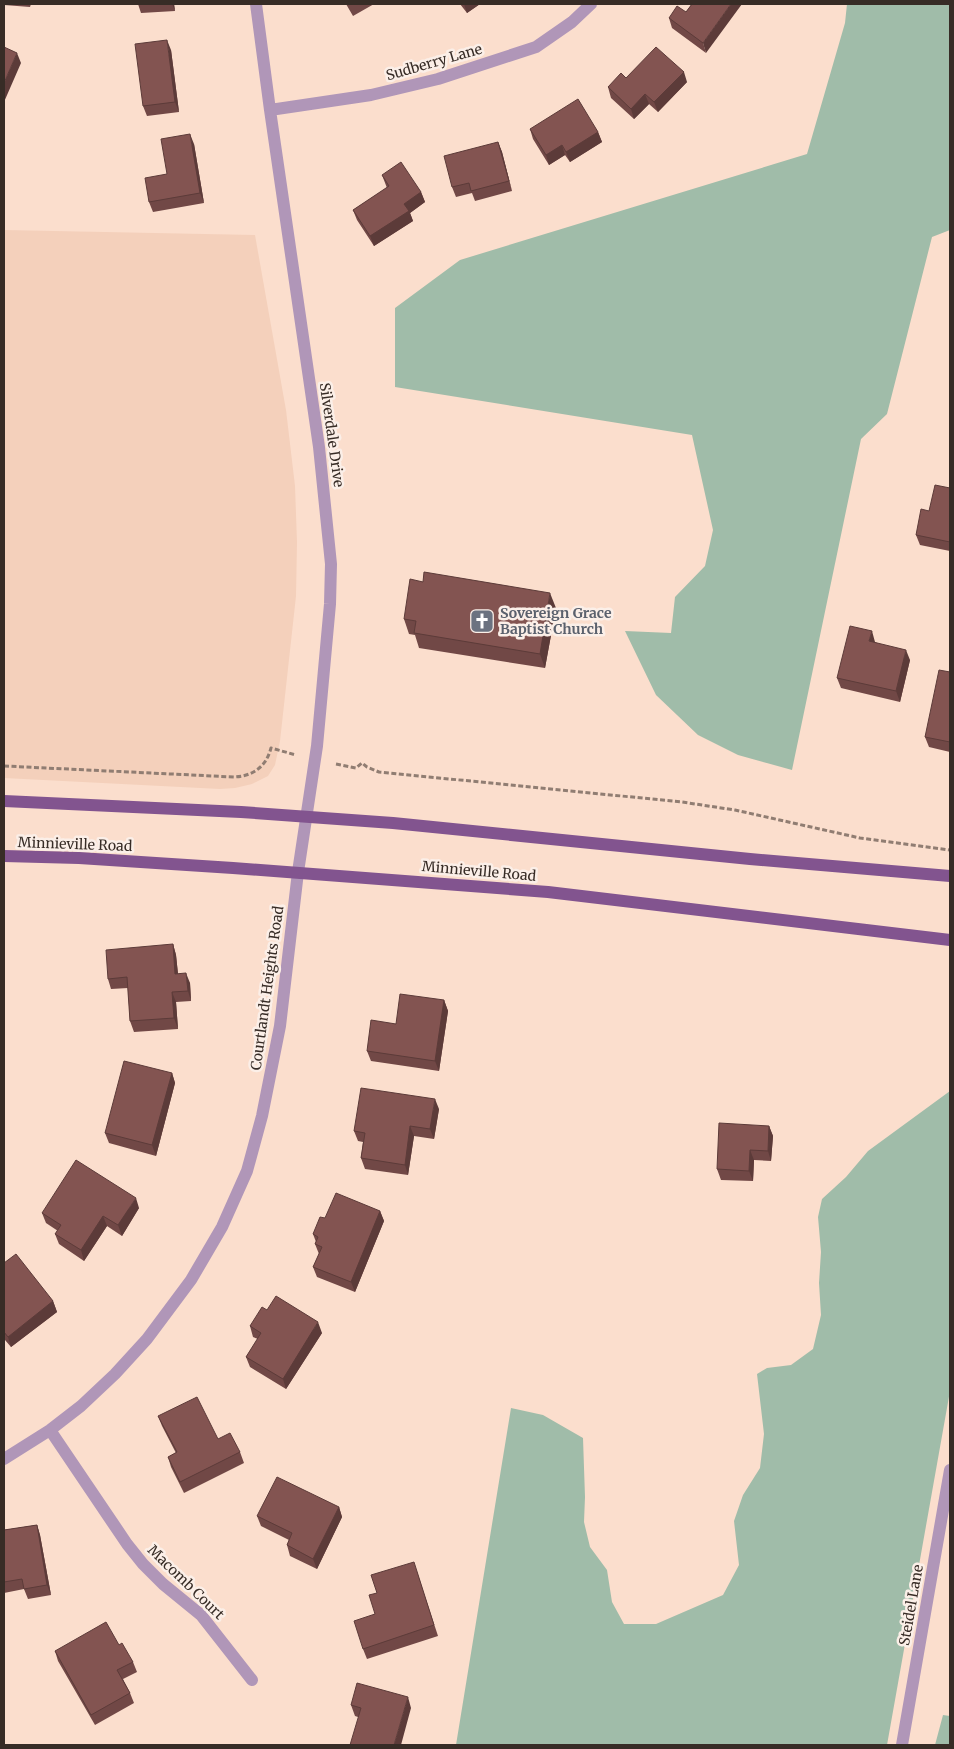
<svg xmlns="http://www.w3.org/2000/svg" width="954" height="1749" viewBox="0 0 954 1749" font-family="Merriweather,serif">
  <rect width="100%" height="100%" fill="#fbdecd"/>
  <path fill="#f4d0bb" d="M4,230l251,5 31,175 9,76 2,56 -1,54 -16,145 -5,24 -7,11 -16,8 -17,4 -15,1 -216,-11z"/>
  <path fill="#a0bca9" d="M847,4h103v226l-18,7 -45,177 -26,25 -69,331 -54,-15 -40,-20 -42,-40 -31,-64 46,2 4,-36 30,-31 8,-36 -21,-95 -297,-48v-79l65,-48 347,-106 38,-131z
    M950,1091v300l-63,354h-431l55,-337 32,7 40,23 2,59 -1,25 6,25 17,23 5,32 12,22h32l67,-29 16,-30 -5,-44 9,-26 17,-27 4,-34 -7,-60 10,-6 24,-3 22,-16 8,-34 -2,-32 2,-31 -3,-35 4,-18 24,-22 22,-26z
    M943,1715l7,1v29h-15z"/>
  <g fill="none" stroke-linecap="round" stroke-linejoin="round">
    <path stroke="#907d72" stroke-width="3" stroke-dasharray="5 2.5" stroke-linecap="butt" d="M336,764l20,4 6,-5 5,4 12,5 303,30 53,8 125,28 90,12
      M4,766l230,11c19,-1 32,-10 37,-29l25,7"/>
    <path stroke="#b096b8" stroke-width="12" d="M270,110l101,-15 67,-16 98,-32 36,-25 19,-18
      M50,1430l77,114 16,20 20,20 38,31 51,65
      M4,1459l46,-29 31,-24 34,-32 32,-35 44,-59 31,-53 25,-56 15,-55 18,-90 18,-154 19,-126 13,-142 1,-40 -12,-117 -49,-337 -14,-106
      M902,1745l48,-275"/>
    <path stroke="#82548f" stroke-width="12" d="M4,801l237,11 152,11 357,36 200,17
      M4,856l75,2 154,10 315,24 402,48"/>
  </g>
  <path fill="#714846" d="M4,4h27l-1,3 -26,-2z
    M138,4h36l1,7 -34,2z
    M346,4h28l-21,12z
    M460,4h20l-13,9z
    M692,4l14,49 -34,-25 -3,-10 17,-6z
    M171,50l8,62 -32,4 -4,-10z
    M626,78l61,4 -29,30 -9,-8 -15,15 -23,-21 -3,-11z
    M530,129l68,3 4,10 -32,20 -5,-7 -16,10 -16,-26z
    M498,142l4,10 10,39 -37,10 -3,-8 -16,4 -4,-10z
    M194,144l10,59 -51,9 -4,-10z
    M382,175l39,17 4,10 -15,11 3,8 -39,25 -17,-26 -4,-10 34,-22z
    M950,488v63l-30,-6 -4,-10 13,-24z
    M556,608l-11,60 -126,-20 -4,-13 -6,-1 -5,-15z
    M875,642l35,18 -10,42 -59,-14 -4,-10z
    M950,672v80l-21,-5 -4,-10z
    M173,944l3,11 2,19 12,9 1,18 -15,1 2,27 -44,3 -4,-11 -2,-33 -17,1 -3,-10z
    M444,1000l4,11 -9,60 -68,-10 -4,-10 29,-27z
    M172,1073l3,10 -19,73 -47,-13 -4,-10z
    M439,1109l-5,30 -20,-3 -6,39 -43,-6 -4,-11 2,-16 -5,-1 -4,-10z
    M769,1126l4,10 -2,25 -17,-1 -1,21 -32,-1 -4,-11z
    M139,1208l-17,28 -15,-10 -23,35 -25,-17 -4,-10 3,-3 -12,-8 -4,-10z
    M380,1211l4,10 -29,71 -38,-15 -4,-10 6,-13 -4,-10 1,-2 -3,-8 12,-16z
    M4,1263l49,38 4,11 -46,35 -6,-7 -1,1z
    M267,1310l55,23 -36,56 -36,-22 -4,-10 12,-18 -5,-2 -3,-11z
    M158,1416l60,23 22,13 4,11 -60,30 -13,-26 -3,-10 8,-4 -14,-27z
    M339,1507l3,10 -25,52 -27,-13 -3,-11 2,-5 -28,-14 -4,-10z
    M37,1525l3,10 11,60 -23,4 -4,-10 -20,4v-63z
    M417,1572l21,64 -71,23 -4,-10 12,-35 2,-21z
    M119,1645l14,17 4,10 -14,7 7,14 4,10 -39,22 -37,-64 -3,-10z
    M351,1705l60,3 -53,9 -3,-1z"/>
  <path fill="#5c3b39" d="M172,4h2l1,7z
    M464,4h16l-13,9z
    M731,4h11l-36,49 -3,-10z
    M167,40l4,10 8,62 -4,-10z
    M17,53l4,10 -17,39v-19z
    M684,72l3,10 -29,30 -4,-10z
    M645,94l4,10 -15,15 -3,-10z
    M598,132l4,10 -32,20 -4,-10z
    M190,134l4,10 10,59 -4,-10z
    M498,142l4,10 10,39 -3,-10z
    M562,145l3,10 -16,10 -3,-10z
    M421,192l4,10 -15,11 3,8 -39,25 -4,-10 34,-32z
    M550,593l6,15 -11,60 -5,-14z
    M872,631l3,11 -2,9 -4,-10z
    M906,650l4,10 -10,42 -4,-11z
    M173,944l3,11 3,29 -4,-10z
    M186,973l4,10 1,18 -3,-10z
    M172,992l4,10 2,27 -4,-11z
    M444,1000l4,11 -9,60 -4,-10z
    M172,1073l3,10 -19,73 -4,-11z
    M435,1099l4,10 -5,30 -4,-10z
    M410,1126l4,10 -6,39 -3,-10z
    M769,1126l4,10 -2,25 -3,-10z
    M750,1150l4,10 -1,21 -4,-10z
    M136,1198l3,10 -17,28 -4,-11z
    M380,1211l4,10 -29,71 -4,-10z
    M103,1216l4,10 -23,35 -3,-11z
    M53,1301l4,11 -46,35 -3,-10z
    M318,1322l4,11 -36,56 -3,-10z
    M339,1507l3,10 -25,52 -4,-10z
    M37,1525l3,10 11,60 -4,-10z
    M408,1697l3,11 -10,37h-7z"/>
  <path fill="#835451" stroke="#5c3b39" d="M692,4h39l-28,39 -34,-25 8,-12 9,6z
    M167,40l8,62 -32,4 -8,-62z
    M4,47l13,6 -13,30z
    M656,47l28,25 -30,30 -9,-8 -14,15 -23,-22 13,-14 5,5z
    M578,99l20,33 -32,20 -4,-7 -16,10 -16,-26z
    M190,134l10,59 -51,9 -4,-24 22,-4 -6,-35z
    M498,142l11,39 -38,10 -2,-8 -17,4 -8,-31z
    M401,162l20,30 -17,12 5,7 -39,25 -17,-26 36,-24 -7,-11z
    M935,485l15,3v54l-34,-7 5,-26 8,2z
    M424,572l126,21 -10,61 -126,-21 2,-12 -12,-2 6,-40 13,3z
    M850,626l22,5 -3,10 37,9 -10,41 -59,-13z
    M939,670l11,2v70l-25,-5z
    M173,944l2,30 11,-1 2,18 -16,1 2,26 -44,3 -3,-44 -19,2 -2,-29z
    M400,994l44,6 -9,61 -68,-10 4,-31 25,4z
    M124,1061l48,12 -20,72 -47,-12z
    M361,1088l74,11 -5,30 -20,-3 -5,39 -44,-7 4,-25 -11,-2z
    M719,1123l50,3 -1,25 -18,-1 -1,21 -32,-2z
    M76,1160l60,38 -18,27 -15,-9 -22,34 -26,-16 6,-9 -19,-12z
    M336,1193l44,18 -29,71 -38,-15 9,-20 -7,-3 3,-7 -5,-3 7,-17 5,1z
    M16,1254l37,47 -45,36 -4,-5v-69z
    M276,1296l42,26 -35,57 -37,-22 15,-24 -11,-7 12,-19 5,3z
    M197,1397l21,42 12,-6 10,19 -60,30 -12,-25 9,-5 -19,-36z
    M277,1477l62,30 -26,52 -26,-14 5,-12 -35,-17z
    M37,1525l10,60 -23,4 -2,-10 -18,3v-52z
    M414,1562l20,63 -71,24 -9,-28 21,-7 -6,-19 8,-2 -6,-18z
    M106,1622l13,23 3,-2 11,19 -16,8 13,23 -39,22 -36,-64z
    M357,1683l51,14 -14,48h-44l11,-37 -10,-3z"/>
  <defs>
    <g id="church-square" transform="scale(1.25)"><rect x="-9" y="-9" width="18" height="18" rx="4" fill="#6b7280" stroke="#fbefe8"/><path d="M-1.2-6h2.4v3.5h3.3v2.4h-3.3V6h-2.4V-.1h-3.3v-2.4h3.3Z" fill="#fff"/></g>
  </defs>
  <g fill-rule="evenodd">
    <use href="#church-square" x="482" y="621"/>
  </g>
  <g text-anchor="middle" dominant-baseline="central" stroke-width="5" stroke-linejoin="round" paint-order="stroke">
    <g font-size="14" fill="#372c26" stroke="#fbefe8">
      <text transform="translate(434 62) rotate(-16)">Sudberry Lane</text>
      <text transform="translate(332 435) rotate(82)">Silverdale Drive</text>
      <text transform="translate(75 844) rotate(2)">Minnieville Road</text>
      <text transform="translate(479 871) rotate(5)">Minnieville Road</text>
      <text transform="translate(267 988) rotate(-82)">Courtlandt Heights Road</text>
      <text transform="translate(186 1582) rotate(44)">Macomb Court</text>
      <text transform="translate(911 1605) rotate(-80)">Steidel Lane</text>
    </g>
    <g font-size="14" font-weight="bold" fill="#5b616d" stroke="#fbefe8" text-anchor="start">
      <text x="500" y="613">Sovereign Grace<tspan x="500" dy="16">Baptist Church</tspan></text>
    </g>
  </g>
  <rect width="954" height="1749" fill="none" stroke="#372c26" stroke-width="10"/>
</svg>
